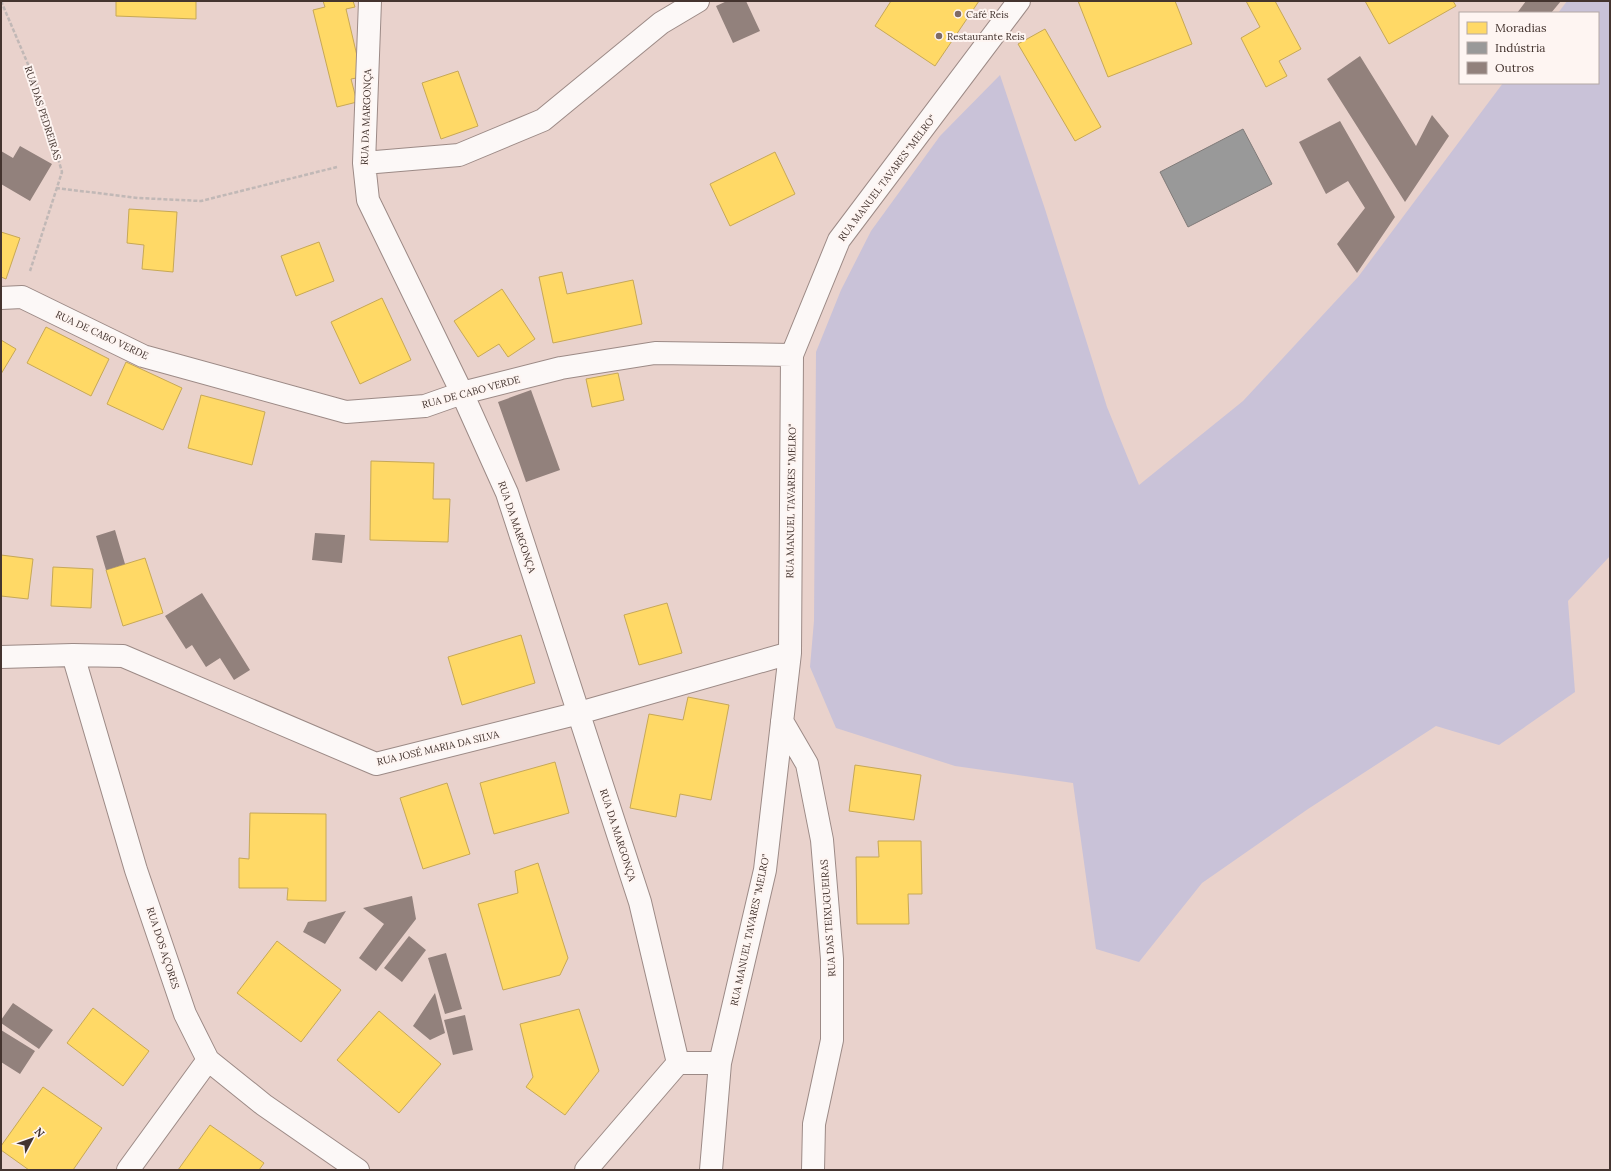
<svg xmlns="http://www.w3.org/2000/svg" width="1611" height="1171" viewBox="0 0 1611 1171" font-family="Lora,serif">
  <rect width="100%" height="100%" fill="#e9d2cc"/>
  <path fill="#c9c2d8" d="M1567,1h43v555l-42,45 7,91 -76,53 -63,-19 -128,83 -106,74 -63,79 -43,-13 -23,-166 -118,-17 -119,-38 -26,-61 4,-46 2,-269 25,-62 30,-59 69,-95 60,-61 45,134 62,198 32,78 104,-84 115,-124 145,-194h95v-70h-40z"/>
  <path fill="#ffd966" stroke="#c7a856" d="M116,1h80v18l-80,-3z
    M323,1h30l2,6 -9,2 16,68 -11,2 6,23 -20,5 -24,-97 12,-3z
    M891,1h88l-44,65 -60,-40z
    M1078,1h97l17,43 -84,33z
    M1246,1h29l26,48 -22,12 8,15 -21,11 -25,-49 19,-11z
    M1365,1h88l3,5 -67,38z
    M1045,29l56,98 -26,14 -57,-97z
    M458,71l20,55 -37,13 -19,-56z
    M775,152l20,42 -65,32 -20,-42z
    M129,209l48,3 -4,60 -31,-3 2,-24 -17,-2z
    M1,232l19,6 -14,41 -5,-2z
    M319,242l15,39 -38,15 -15,-40z
    M562,272l5,22 66,-14 9,44 -89,19 -14,-66z
    M502,289l33,50 -27,18 -9,-13 -21,13 -24,-36z
    M382,298l29,62 -51,24 -29,-62z
    M46,327l63,32 -18,37 -64,-33z
    M1,340l15,9 -15,25z
    M126,362l56,26 -19,42 -56,-26z
    M618,373l6,27 -32,7 -6,-28z
    M201,395l64,17 -13,53 -64,-17z
    M371,461l63,2 -1,36h17l-2,43 -78,-2z
    M1,555l32,4 -5,40 -27,-3z
    M145,558l18,55 -40,13 -17,-56z
    M53,567l40,2 -2,39 -40,-2z
    M667,603l15,50 -43,12 -15,-50z
    M521,635l14,48 -73,22 -14,-48z
    M688,697l41,8 -18,95 -31,-6 -4,23 -46,-9 19,-94 34,6z
    M555,762l14,51 -75,21 -14,-51z
    M855,765l66,10 -7,45 -65,-9z
    M447,783l23,71 -47,15 -23,-71z
    M250,813l76,1v87l-39,-1 1,-12h-49v-30l10,1z
    M878,841h43l1,53h-14l1,30h-52l-1,-67h23z
    M538,863l30,95 -8,17 -57,15 -25,-86 40,-11 -3,-22z
    M277,941l64,49 -40,52 -64,-49z
    M93,1008l56,43 -26,35 -56,-43z
    M579,1009l20,62 -34,44 -39,-28 7,-10 -13,-53z
    M379,1011l62,53 -42,49 -62,-53z
    M43,1087l59,41 -29,42h-44l-28,-20v-4z
    M210,1125l54,38 -5,7h-81z"/>
  <path fill="#999" stroke="#807b79" d="M1243,129l29,55 -84,43 -28,-55z"/>
  <path fill="#92817c" d="M727,1h19l14,30 -27,12 -17,-37z
    M1526,1h35l-10,12h-34z
    M1360,56l56,90 16,-31 17,21 -44,66 -78,-123z
    M1340,121l55,96 -38,56 -20,-29 28,-36 -17,-27 -22,13 -27,-52z
    M20,146l32,18 -22,37 -29,-17v-33l12,7z
    M531,390l29,80 -34,12 -28,-80z
    M115,530l10,34 -19,6 -10,-34z
    M315,533l30,2 -3,28 -30,-3z
    M202,593l48,77 -16,10 -14,-22 -14,9 -14,-22 -6,4 -21,-33z
    M412,896l4,23 -40,52 -17,-13 25,-34 -21,-16z
    M346,911l-21,33 -22,-12 5,-10z
    M409,936l17,14 -24,32 -18,-14z
    M446,953l16,56 -17,5 -17,-56z
    M435,993l10,40 -15,7 -17,-14z
    M13,1003l40,27 -14,19 -38,-26v-3z
    M465,1015l8,35 -20,5 -9,-35z
    M1,1030l34,21 -15,23 -19,-12z"/>
  <g fill="none" stroke-linecap="round" stroke-linejoin="round">
    <g stroke="#9c8a86" stroke-width="24">
      <path id="street" d="M370,1l-6,162 4,37 94,193 45,100 133,409 38,161
        M364,163l95,-8 84,-35 118,-97 37,-22
        M1,298l21,-1 121,59 203,56 79,-6 37,-13 99,-25 94,-15 137,2
        M73,655l63,215 49,144 23,46 56,45 94,65
        M1,657l72,-2 50,1 253,108 203,-51 211,-60
        M782,721l25,43 15,76 10,119v81l-18,84 -1,46
        M128,1170l80,-110
        M586,1170l92,-107h42
        M711,1170l9,-107 45,-193 25,-217 2,-298 47,-115 180,-239"/>
    </g>
    <path stroke="#c1b8b6" stroke-width="2.5" stroke-dasharray="4 2" stroke-linecap="butt" d="M1,1l35,82 26,89 -32,99
      M56,188l82,10 63,3 136,-34"/>
    <use href="#street" stroke="#fcf8f7" stroke-width="22"/>
  </g>
  <g fill="#7e6b66" stroke="#fef5f2" stroke-width="1.5">
    <circle cx="958" cy="14" r="4"/>
    <circle cx="939" cy="36" r="4"/>
  </g>
  <g text-anchor="middle" dominant-baseline="central" stroke-width="4" stroke-linejoin="round" paint-order="stroke">
    <g font-size="10" fill="#44342f" stroke="#fef5f2" text-anchor="start">
      <text x="966" y="14">Café Reis</text>
      <text x="947" y="36">Restaurante Reis</text>
    </g>
    <g font-size="10" fill="#44342f" stroke="#fef5f2">
      <text transform="translate(43 113) rotate(72)">RUA DAS PEDREIRAS</text>
      <text transform="translate(366 117) rotate(-88)">RUA DA MARGONÇA</text>
      <text transform="translate(887 178) rotate(-53)">RUA MANUEL TAVARES "MELRO"</text>
      <text transform="translate(102 335) rotate(25)">RUA DE CABO VERDE</text>
      <text transform="translate(471 392) rotate(-15)">RUA DE CABO VERDE</text>
      <text transform="translate(791 501) rotate(-89)">RUA MANUEL TAVARES "MELRO"</text>
      <text transform="translate(517 527) rotate(71)">RUA DA MARGONÇA</text>
      <text transform="translate(438 748) rotate(-13)">RUA JOSÉ MARIA DA SILVA</text>
      <text transform="translate(618 835) rotate(72)">RUA DA MARGONÇA</text>
      <text transform="translate(828 918) rotate(-94)">RUA DAS TEIXUGUEIRAS</text>
      <text transform="translate(750 930) rotate(-78)">RUA MANUEL TAVARES "MELRO"</text>
      <text transform="translate(163 948) rotate(72)">RUA DOS AÇORES</text>
    </g>
  </g>
  <rect width="1611" height="1171" fill="none" stroke="#44342f" stroke-width="4"/>
  <rect x="1459" y="12" width="140" height="72" fill="#fef5f2" stroke="#b4a8a4"/>
  <rect x="1467" y="22" width="20" height="12" fill="#ffd966" stroke="#b4a8a4"/>
  <text x="1495" y="32" font-size="12" fill="#44342f">Moradias</text>
  <rect x="1467" y="42" width="20" height="12" fill="#999999" stroke="#b4a8a4"/>
  <text x="1495" y="52" font-size="12" fill="#44342f">Indústria</text>
  <rect x="1467" y="62" width="20" height="12" fill="#92817c" stroke="#b4a8a4"/>
  <text x="1495" y="72" font-size="12" fill="#44342f">Outros</text>
  <g transform="translate(32 1139) rotate(49)" stroke="#fef5f2" stroke-width="3" paint-order="stroke">
  <path d="M0-3L7 15L0 10L-7 15Z" fill="#44342f"/>
  <text y="-6" font-size="11" font-weight="bold" text-anchor="middle" fill="#44342f">N</text>
  </g>
</svg>
